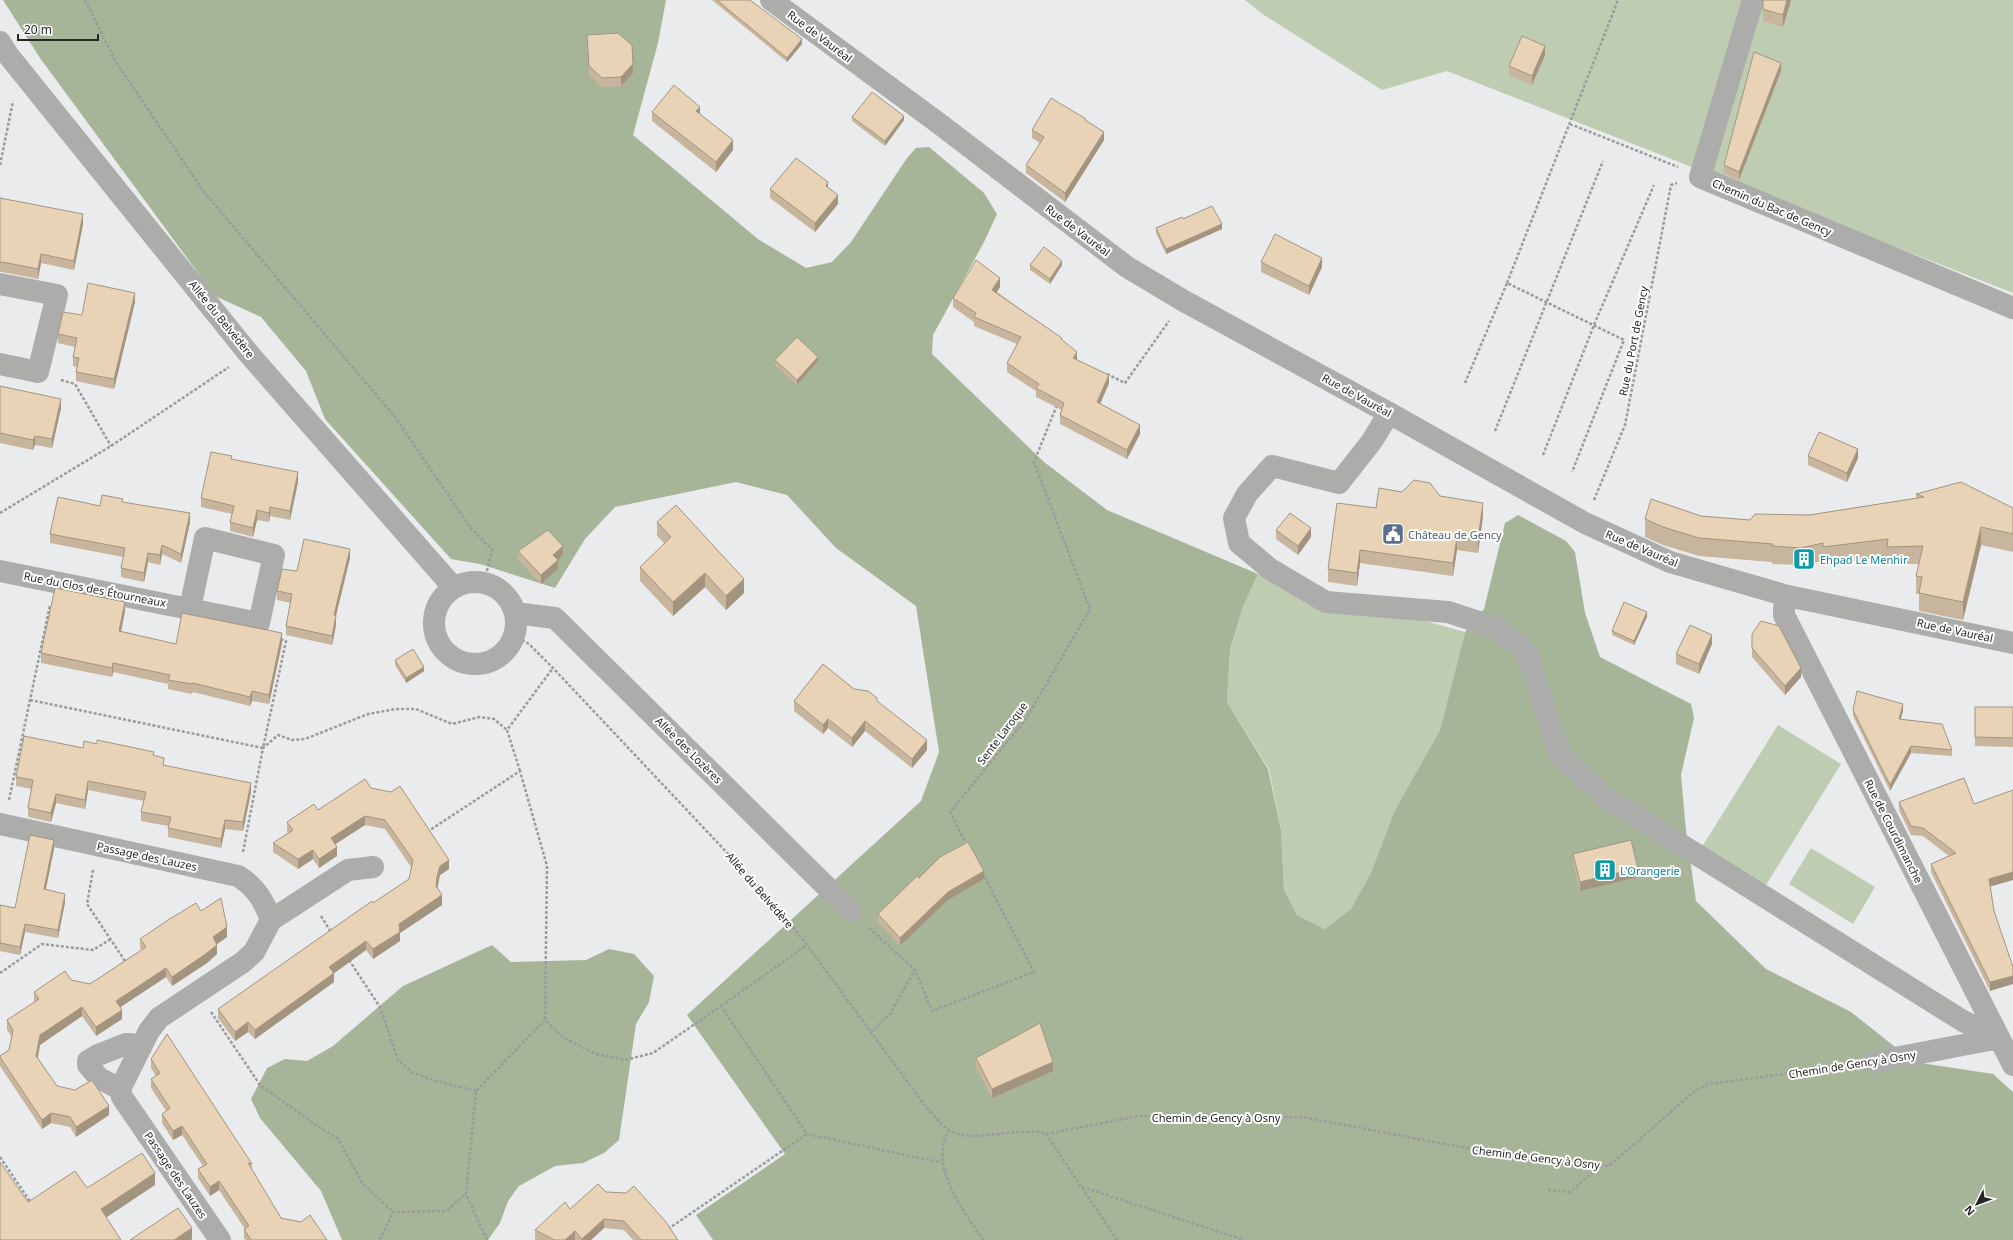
<svg xmlns="http://www.w3.org/2000/svg" width="2013" height="1240" viewBox="0 0 2013 1240" font-family="'Noto Sans',sans-serif">
  <rect width="100%" height="100%" fill="#eaebed"/>
  <path fill="#becdb2" d="M1245,0h768v293l-566,-222 -65,19 -118,-75z
    M1258,574l207,58 -25,98 -45,80 -25,65 -19,35 -26,19 -28,-14 -13,-25 -3,-60 -12,-61 -42,-67 3,-51 13,-44z
    M1778,725l63,39 -78,126 -63,-40z
    M1811,848l64,39 -22,37 -64,-40z"/>
  <path fill="#a6b598" d="M3,0h663l-8,43 -25,92 125,104 48,29 26,-6 19,-20 56,-84 9,-10 13,-1 55,46 13,21 -13,28 -51,93 -1,19 112,108 63,48 151,64 -15,33 -13,43 -3,52 41,67 13,61 3,60 13,25 28,14 26,-20 19,-34 25,-65 45,-80 25,-98 19,-23 21,-86 13,-8 48,26 9,11 10,61 15,44 91,47 3,14 -13,57 5,56 10,70 70,68 85,43 63,50 79,12 20,18v148h-1300l-17,-25 89,-61 -98,-139 234,-214 18,-49 -23,-146 -80,-58 -49,-53 -51,-13 -121,25 -30,32 -30,49 -75,-24 -29,-5 -126,-140 -19,-48 -45,-54 -46,-21 -175,-238z
    M492,945l19,17 75,-2 23,-11 25,5 20,22 -5,26 -13,22 -17,116 -15,13 -21,10 -28,3 -36,20 -11,15 -8,22 -12,17h-146l-21,-49 -61,-73 -9,-19 16,-31 18,-9 22,2 26,-15 70,-60z"/>
  <g fill="none" stroke-linecap="round" stroke-linejoin="round">
    <path stroke="#9a9b9c" stroke-width="2.5" stroke-dasharray="3 2" stroke-linecap="butt" d="M85,0l31,62 88,130 191,225 74,109 23,24 -8,33
      M1570,124l108,43
      M0,165l13,-64
      M1507,283l111,-283
      M1107,374l18,9 44,-62
      M61,380l14,4 36,62
      M1465,383l42,-100 117,57 -52,132
      M1495,431l108,-270
      M1543,455l51,-130 60,-140
      M1594,500l31,-75 46,-240 6,-2
      M0,513l111,-67 118,-79
      M522,640l7,4 24,24 212,225 42,52 116,158c8,9 16,20 26,27 19,12 51,2 73,2 8,0 17,-2 24,2l71,106
      M30,700l233,48 23,-107 -6,-2
      M520,771l-13,-41 46,-62
      M9,800l41,-195
      M427,832l93,-61 27,95 -2,154
      M967,845l-17,-33 76,-93 64,-110 -56,-147 23,-57
      M243,852l20,-104 15,-13 14,5 13,-1 63,-25 28,-5h20l36,15 27,-7 15,2 13,11
      M93,870l-6,34 40,60
      M321,916l10,16
      M869,928l46,42 17,41 102,-39 -51,-98
      M349,960l31,47 18,53 15,13 23,8 40,10
      M0,973l42,-29 51,6 18,-11
      M721,1006l86,-61
      M211,1012l49,73 56,40 22,14 25,45 30,28
      M871,1032l19,-18 25,-44
      M949,1129c-21,39 14,80 34,111
      M1046,1134l93,-18 164,1 157,30 149,19 87,-76 13,-6 141,-19
      M0,1157l31,46
      M1082,1187l162,53
      M1548,1190l22,2 30,-26
      M668,1229l139,-95 136,29
      M380,1240l13,-28 53,-1 20,-17
      M487,1240l-21,-46 10,-103 69,-71 19,18 32,16 29,6 28,-7 68,-47 86,128"/>
    <path stroke="#acacab" stroke-width="22" d="M771,0l166,122 190,145 57,34 205,112 196,110 85,39 118,34 225,47
      M1753,0l-53,177 313,131
      M0,42l8,13 241,299 205,234
      M0,284l57,11 -19,77 -38,-8
      M1389,413l-17,28 -33,42 -67,-17 -25,28 -13,24 5,25 31,26 56,33 122,10 49,16 30,25 33,102 48,44 355,222 36,17
      M0,571l259,52 15,-68 -69,-17 -15,70
      M434 623a41 41 0 1 1 82 0a41 41 0 1 1-82 0Z
      M1788,596l-4,12v7l229,450
      M515,613l40,5 296,293
      M0,824l238,52c18,11 26,25 33,44l-17,32 -11,10 -84,56 -10,13 -29,58 2,8 98,143
      M271,920l77,-50 25,-3
      M1874,1062l125,-24
      M120,1089l-21,-11 -11,-13v-4l10,-6 28,-11h5l10,4"/>
  </g>
  <path fill="#c8b59d" d="M712,0h38l52,44 -15,18z
    M1763,0h28l-8,27 -20,-6z
    M587,35l46,38 -12,13 -19,1 -13,-12z
    M1545,55l-13,30 -23,-10v-9z
    M1781,71l-42,109 -15,-7v-8z
    M652,112l48,2 33,36 -17,22 -64,-51z
    M852,117l52,3 -19,26 -33,-25z
    M1032,130l72,10 -39,62 -39,-29v-8l14,-22 -8,-5z
    M828,188l10,16 -23,28 -45,-34v-9z
    M0,198l83,26 -9,46 -33,-7 -3,16 -36,-7h-2z
    M1183,219l39,10 -56,25 -10,-21v-5z
    M1261,262l61,5 -13,28 -48,-23z
    M1030,265h32l-12,19 -20,-14z
    M1000,287l-3,5 65,48 15,20 32,23 -9,21 40,30 -13,25 -67,-35v-9l2,-5 -26,-13v-6l-29,-19v-9l10,-19 -43,-18v-4l-21,-15v-9z
    M135,302l-21,87 -38,-8v-9l1,-5 -4,-1v-9l2,-10 -17,-4v-9l24,-19z
    M775,360l43,1 -21,24 -22,-20z
    M0,386l61,22 -9,40 -17,-3 -2,5 -33,-7z
    M1808,456l50,2 -11,24 -39,-17z
    M232,459l66,23 -8,38 -20,-4 -1,6 -12,-2 -4,17 -23,-6v-9l2,-8 -31,-7v-9z
    M1402,492l38,4 43,20 -5,37 -21,-3 -4,26 -93,-13 -3,23 -29,-4v-13l48,-61z
    M1916,494l97,14v44l-32,-7 -18,75 -44,-9v-17h-3v-18l3,-12h-32v-7l-64,8v-4l-22,4 -29,-1v-2l-73,-6 -36,-11 -18,-8v-18l56,-3 49,4 59,-5 107,-17z
    M123,502l67,20 -9,41 -19,-9 -2,11 -12,-3 -4,20 -23,-5v-9l2,-11 -73,-14v-9l50,-28z
    M657,522l87,71 -18,17 -21,-23 -32,29 -33,-35v-14l25,-23 -8,-8z
    M1276,530l35,7 -13,18 -22,-16z
    M518,551l45,4 -5,5v9l-17,15 -23,-24z
    M350,558l-11,45 -3,13v9l-4,20 -46,-10v-9l5,-23 -14,-3v-9l20,-20z
    M125,611l-4,21 55,12 106,-1 -13,61 -17,-3 -2,5 -57,-14 -1,2 -24,-5v-5l-55,-12 -1,5 -71,-14v-10z
    M1647,617l-13,28 -22,-10v-4z
    M1752,634l49,43 -16,18 -33,-38z
    M1712,644l-13,30 -23,-10v-10z
    M395,660l29,11 -18,12 -11,-18z
    M854,689l23,12 50,49 -15,18 -47,-37 -13,16 -24,-19 -5,6 -29,-23v-10z
    M1975,707h38v40l-38,-1z
    M1853,710l50,1 -3,8 52,31v6l-41,-3 -21,38 -37,-75z
    M83,748l71,7 10,10 87,27 -8,39 -18,-2 -4,19 -53,-11v-11l-27,-5v-9l3,-11 -56,-11 -3,19 -29,-6 -5,19 -23,-5v-9l4,-19 -16,-3v-9z
    M1964,778l26,109v104l-59,-119v-8l18,-8 -26,-20 -12,-1 -12,-25v-8z
    M371,788l78,81 -9,6 -3,13 5,17 -42,28v8l-27,18 -7,-9 -32,23v9l-79,57 -7,-7 -13,9 -17,-23v-9l191,-130 2,-12 -26,-38 -20,-4 -30,19 2,12 -18,12 -6,-9 -15,10 -25,-17v-9l15,-10 -1,-2v-9z
    M54,849l-8,40 19,13 -7,36 -33,-6 -5,23 -20,-4v-46l15,3z
    M1573,854l65,23 -58,14 -7,-27z
    M919,878l65,1 -36,21 -48,46 -22,-24v-8z
    M201,911l26,26 -10,7v10l-10,9 -35,23 -6,-9 -46,30 2,12 -26,17 -14,-20 -42,29 -2,13 19,28 52,29 -33,22 -6,-10 -9,-2 -10,-2 -9,6 -42,-63v-10l9,-6 3,-13 -5,-7v-10l27,-18v-10l37,-12 19,4 52,-34 -2,-2v-9z
    M976,1058l77,13 -61,27 -16,-30z
    M151,1059l101,105v6l29,48 46,22h-82l-1,-2v-9h1l-26,-39 -9,6 -12,-18v-9l5,-3 -21,-31 -9,5 -11,-17v-9l4,-3 -15,-23v-9l5,-3 -5,-8z
    M606,1192l72,48h-45l-9,-10 -20,-2 -13,12h-55l-1,-1v-9l35,-21z"/>
  <path fill="#a2947f" d="M1787,0h4l-8,27v-12z
    M802,39v5l-15,18v-4z
    M1545,46v9l-13,30v-9z
    M1781,63v8l-42,109v-8z
    M633,64v9l-12,13v-9z
    M700,107v9l-4,-5z
    M904,116v4l-19,26v-5z
    M1104,132v8l-39,62v-9z
    M733,140v10l-17,22v-10z
    M828,182v9l-2,-5z
    M838,195v9l-23,28v-9z
    M83,214v10l-9,46v-9z
    M1222,224v5l-56,25v-5z
    M41,254v9l-3,16v-10z
    M1322,258v9l-13,28v-9z
    M1062,261v4l-12,19v-5z
    M1000,278v9l-8,12v-9z
    M135,293v9l-21,87v-10z
    M1077,352v9l-4,-3z
    M818,357v4l-21,24v-5z
    M1109,375v8l-12,28v-9z
    M61,399v9l-9,40v-9z
    M1140,425v9l-13,25v-9z
    M35,436v9l-2,5v-10z
    M1858,449v9l-11,24v-9z
    M298,472v10l-8,38v-9z
    M1483,503v13l-5,37v-13z
    M270,507v9l-1,6v-9z
    M257,510v10l-4,17v-9z
    M190,513v9l-9,41v-9z
    M1981,527v18l-18,75v-18z
    M1311,528v9l-13,18v-9z
    M1457,537v13l-4,26v-13z
    M162,545v9l-2,11v-10z
    M563,546v9l-5,5v9l-17,15v-9l12,-20z
    M350,549v9l-11,45 -5,21v-9l5,-21z
    M1360,550v13l-3,23v-13z
    M148,553v9l-4,20v-9z
    M705,573v14l-32,29v-14z
    M744,579v14l-18,17v-14z
    M125,602v9l-6,30v-10z
    M1647,612v5l-13,28v-4z
    M336,616v9l-4,20v-9z
    M282,633v10l-13,61v-9z
    M1712,635v9l-13,30v-10z
    M113,663v9l-1,5v-9z
    M424,667v4l-18,12v-5z
    M1801,668v9l-16,18v-9z
    M252,691v10l-2,5v-9z
    M1903,704v7l-4,15v-7z
    M828,719v9l-5,6v-9z
    M865,721v10l-13,16v-9z
    M927,740v10l-15,18v-9z
    M1911,746v7l-21,38v-6z
    M88,781v9l-3,19v-9z
    M251,783v9l-8,39v-9z
    M56,794v9l-5,19v-9z
    M365,816v9l-34,22v-9z
    M225,820v9l-4,19v-9z
    M54,840v9l-10,48v-8z
    M337,847v9l-18,12v-9z
    M313,850v9l-15,10v-10z
    M449,860v9l-9,6 -4,20v-9l4,-20z
    M1638,868v9l-58,14v-9z
    M984,871v8l-36,21 -48,46v-8l48,-46z
    M2013,872v8l-24,7v-8z
    M65,894v8l-7,36v-8z
    M442,895v10l-42,28v8l-27,18v-10l26,-25z
    M25,924v8l-5,23v-8z
    M227,927v10l-14,10v-10z
    M366,941v9l-37,27v-10z
    M217,945v9l-10,9 -35,23v-9z
    M166,968v9l-50,33v-9z
    M334,973v9l-79,57v-9z
    M2013,976v8l-23,7v-9z
    M82,1007v9l-42,29 -4,20v-9l4,-21z
    M122,1010v9l-26,17v-9z
    M248,1022v10l-13,9v-9z
    M1053,1062v9l-61,27v-9z
    M109,1106v9l-33,22v-10z
    M51,1113v10l-9,6v-9z
    M182,1126v9l-9,5v-9z
    M155,1173v12l-54,36v-12z
    M219,1181v9l-9,6v-9z
    M604,1219v9l-13,12h-9v-1z
    M192,1228v12h-18z
    M575,1231v9h-10z"/>
  <path fill="#e8d3b6" stroke="#a2947f" d="M717,0h33l52,39 -15,19z
    M1763,0h24l-4,15 -20,-6z
    M618,33l14,12 1,19 -12,13 -19,1 -13,-12 -2,-31z
    M1522,36l23,10 -13,30 -23,-10z
    M1754,52l27,11 -42,109 -15,-7z
    M674,85l26,22 -4,4 37,29 -17,22 -64,-50z
    M872,92l32,24 -19,25 -33,-24z
    M1051,98l35,21 -1,1 19,12 -39,61 -39,-28 18,-28 -12,-7z
    M796,158l32,24 -2,4 12,9 -23,28 -45,-34z
    M0,198l83,16 -9,47 -33,-7 -3,15 -36,-7 -2,1z
    M1212,206l10,18 -56,25 -10,-21 26,-11 1,2z
    M1275,234l47,24 -13,28 -48,-24z
    M1044,247l18,14 -12,18 -20,-14z
    M976,260l24,18 -8,12 70,48 -1,1 16,13 -4,6 36,17 -12,27 43,23 -13,25 -67,-35 4,-12 -28,-15 3,-4 -32,-21 14,-26 -47,-20 2,-4 -23,-15z
    M88,283l47,10 -21,86 -38,-7 3,-14 -6,-1 4,-19 -19,-4 5,-22 19,3z
    M797,337l21,20 -21,23 -22,-20z
    M0,386l61,13 -9,40 -17,-3 -2,4 -33,-7z
    M1819,432l39,17 -11,24 -39,-17z
    M211,452l21,4 -1,3 67,13 -8,39 -20,-4 -1,6 -12,-3 -4,18 -23,-6 4,-16 -33,-8z
    M1414,480l16,3 10,13 43,7 -5,37 -21,-3 -4,26 -93,-13 -3,23 -29,-4 9,-66 39,5 3,-20 23,4z
    M1961,482l52,26v26l-32,-7 -18,75 -44,-9 3,-16 -6,-1 7,-30 -36,1 1,-8 -65,8v-4l-22,5 -29,-2 1,-2 -74,-6 -36,-11 -18,-8 6,-20 50,17 49,4 5,-6 54,1 115,-18 -8,-3z
    M102,495l21,4 -1,3 68,11 -9,41 -19,-9 -2,10 -12,-2 -4,20 -23,-5 4,-20 -75,-14 8,-37 42,9z
    M676,505l68,74 -18,17 -21,-23 -32,29 -33,-35 31,-30 -14,-15z
    M1290,513l21,15 -13,18 -22,-16z
    M548,530l15,16 -10,9 5,5 -17,15 -23,-24z
    M304,539l46,10 -11,45 -5,21 2,1 -4,20 -46,-10 6,-32 -15,-3 5,-22 15,2z
    M55,588l70,14 -6,29 57,13 6,-31 100,20 -13,62 -17,-4 -2,6 -57,-14 -1,1 -24,-4 2,-5 -57,-12 -1,5 -71,-15z
    M1624,602l23,10 -13,29 -22,-10z
    M1761,621l18,5 22,42 -16,18 -33,-38v-14z
    M1690,625l22,10 -13,29 -23,-10z
    M413,649l11,18 -18,11 -11,-18z
    M823,664l31,25 14,2 9,7v3l50,39 -15,19 -47,-38 -13,17 -24,-19 -5,6 -29,-24z
    M1857,691l46,13 -4,15 43,5 10,26 -41,-4 -21,39 -37,-75z
    M1975,707h38v31l-38,-1z
    M24,736l59,12 1,-7 13,3v-4l57,12 -1,3 11,3 -1,7 88,18 -8,39 -18,-2 -4,19 -53,-11 3,-11 -30,-5 5,-20 -58,-11 -3,19 -29,-6 -5,19 -23,-5 5,-28 -17,-3z
    M1964,778l10,26 39,-14v82l-24,7 5,32 19,56v9l-23,6 -59,-118 25,-11 -33,-25 -12,-2 -12,-24z
    M365,779l6,9 20,4 9,-6 49,74 -9,6 -3,10 -1,10 6,9 -43,29 1,8 -27,17 -7,-8 -37,26 5,6 -79,57 -7,-8 -13,10 -17,-23 154,-108 1,2 36,-24 4,-19 -28,-40 -20,-4 -34,22 6,9 -18,12 -6,-9 -15,9 -25,-16 20,-13 -6,-8 27,-18 4,6z
    M30,835l24,5 -10,49 21,5 -7,36 -33,-6 -5,23 -20,-4v-38l15,3z
    M1631,840l7,28 -58,14 -7,-28z
    M968,842l16,29 -36,21 -48,46 -22,-24 39,-38 2,2 21,-21z
    M221,898l6,29 -14,10 4,8 -10,8 -35,24 -6,-9 -50,33 6,9 -26,17 -14,-20 -42,28 -4,21 21,30 18,4 17,-10 17,26 -33,21 -6,-10 -9,-2 -10,-2 -9,7 -42,-63v-1l9,-6 4,-20 -6,-10 32,-21 -5,-7 31,-21 6,9 19,4 56,-37 -6,-8 28,-19 28,-17 5,8z
    M1040,1023l13,39 -61,27 -16,-31z
    M167,1034l85,130 -4,-1 33,55 20,4 9,-7 17,25h-76l-7,-11 5,-3 -30,-45 -9,6 -12,-18 9,-5 -25,-38 -9,5 -11,-17 8,-6 -19,-29 9,-6 -9,-14z
    M142,1153l13,20 -54,36 20,31h-121v-78l28,40 47,-31 12,17z
    M598,1184l8,8 20,1 8,-7 32,36 12,18h-37l-17,-19 -20,-2 -22,20 -7,-8 -10,9h-10l-20,-10 30,-28 5,7z
    M178,1208l14,20 -18,12h-44z"/>
  <defs>
    <g id="civic-square" transform="scale(1.15)"><rect x="-9" y="-9" width="18" height="18" rx="4" fill="#5c6f8a" stroke="#fff"/><path d="M-.6-6.5H3V-4.5H.6V-3L4-1V1h2V6H-6V1h2V-1L-.6-3ZM-1.2 2.5V6h2.4V2.5Z" fill="#fff"/></g>
    <g id="building-square" transform="scale(1.15)"><rect x="-9" y="-9" width="18" height="18" rx="4" fill="#0f9aa8" stroke="#fff"/><path d="M-4-6H4V6H1V3H-1V6H-4ZM-2.5-4.3h1.7v1.8h-1.7ZM.8-4.3h1.7v1.8H.8ZM-2.5-1h1.7V.8h-1.7ZM.8-1h1.7V.8H.8Z" fill="#fff"/></g>
  </defs>
  <g fill-rule="evenodd">
    <use href="#civic-square" x="1393" y="534"/>
    <use href="#building-square" x="1804" y="559"/>
    <use href="#building-square" x="1605" y="870"/>
  </g>
  <g text-anchor="middle" dominant-baseline="central" stroke-width="4" stroke-linejoin="round" paint-order="stroke">
    <g font-size="11" fill="#262627" stroke="#fff">
      <text transform="translate(820 36) rotate(37)">Rue de Vauréal</text>
      <text transform="translate(1772 207) rotate(23)">Chemin du Bac de Gency</text>
      <text transform="translate(1078 230) rotate(37)">Rue de Vauréal</text>
      <text transform="translate(222 319) rotate(51)">Allée du Belvédère</text>
      <text transform="translate(1633 341) rotate(-79)">Rue du Port de Gency</text>
      <text transform="translate(1357 395) rotate(29)">Rue de Vauréal</text>
      <text transform="translate(1642 548) rotate(23)">Rue de Vauréal</text>
      <text transform="translate(95 589) rotate(11)">Rue du Clos des Étourneaux</text>
      <text transform="translate(1955 630) rotate(12)">Rue de Vauréal</text>
      <text transform="translate(1002 733) rotate(-53)">Sente Laroque</text>
      <text transform="translate(689 750) rotate(45)">Allée des Lozères</text>
      <text transform="translate(1894 831) rotate(63)">Rue de Courdimanche</text>
      <text transform="translate(147 856) rotate(12)">Passage des Lauzes</text>
      <text transform="translate(760 890) rotate(49)">Allée du Belvédère</text>
      <text transform="translate(1852 1064) rotate(-9)">Chemin de Gency à Osny</text>
      <text x="1216" y="1117">Chemin de Gency à Osny</text>
      <text transform="translate(1536 1157) rotate(7)">Chemin de Gency à Osny</text>
      <text transform="translate(176 1175) rotate(56)">Passage des Lauzes</text>
    </g>
    <g font-size="11" fill="#4e5e75" stroke="#fff" text-anchor="start">
      <text x="1408" y="534">Château de Gency</text>
    </g>
    <g font-size="11" fill="#0d838f" stroke="#fff" text-anchor="start">
      <text x="1820" y="559">Ehpad Le Menhir</text>
      <text x="1620" y="870">L'Orangerie</text>
    </g>
  </g>
  <g transform="translate(1977 1204) rotate(228)" stroke="#ffffff" stroke-width="3" paint-order="stroke">
  <path d="M0-3L7 15L0 10L-7 15Z" fill="#262627"/>
  <text y="-6" font-size="11" font-weight="bold" text-anchor="middle" fill="#262627">N</text>
  </g>
  <path d="M18 34v6h80v-6" fill="none" stroke="#262627" stroke-width="2"/>
  <text x="24" y="34" font-size="12" fill="#262627" stroke="#ffffff" stroke-width="3" paint-order="stroke">20 m</text>
</svg>
